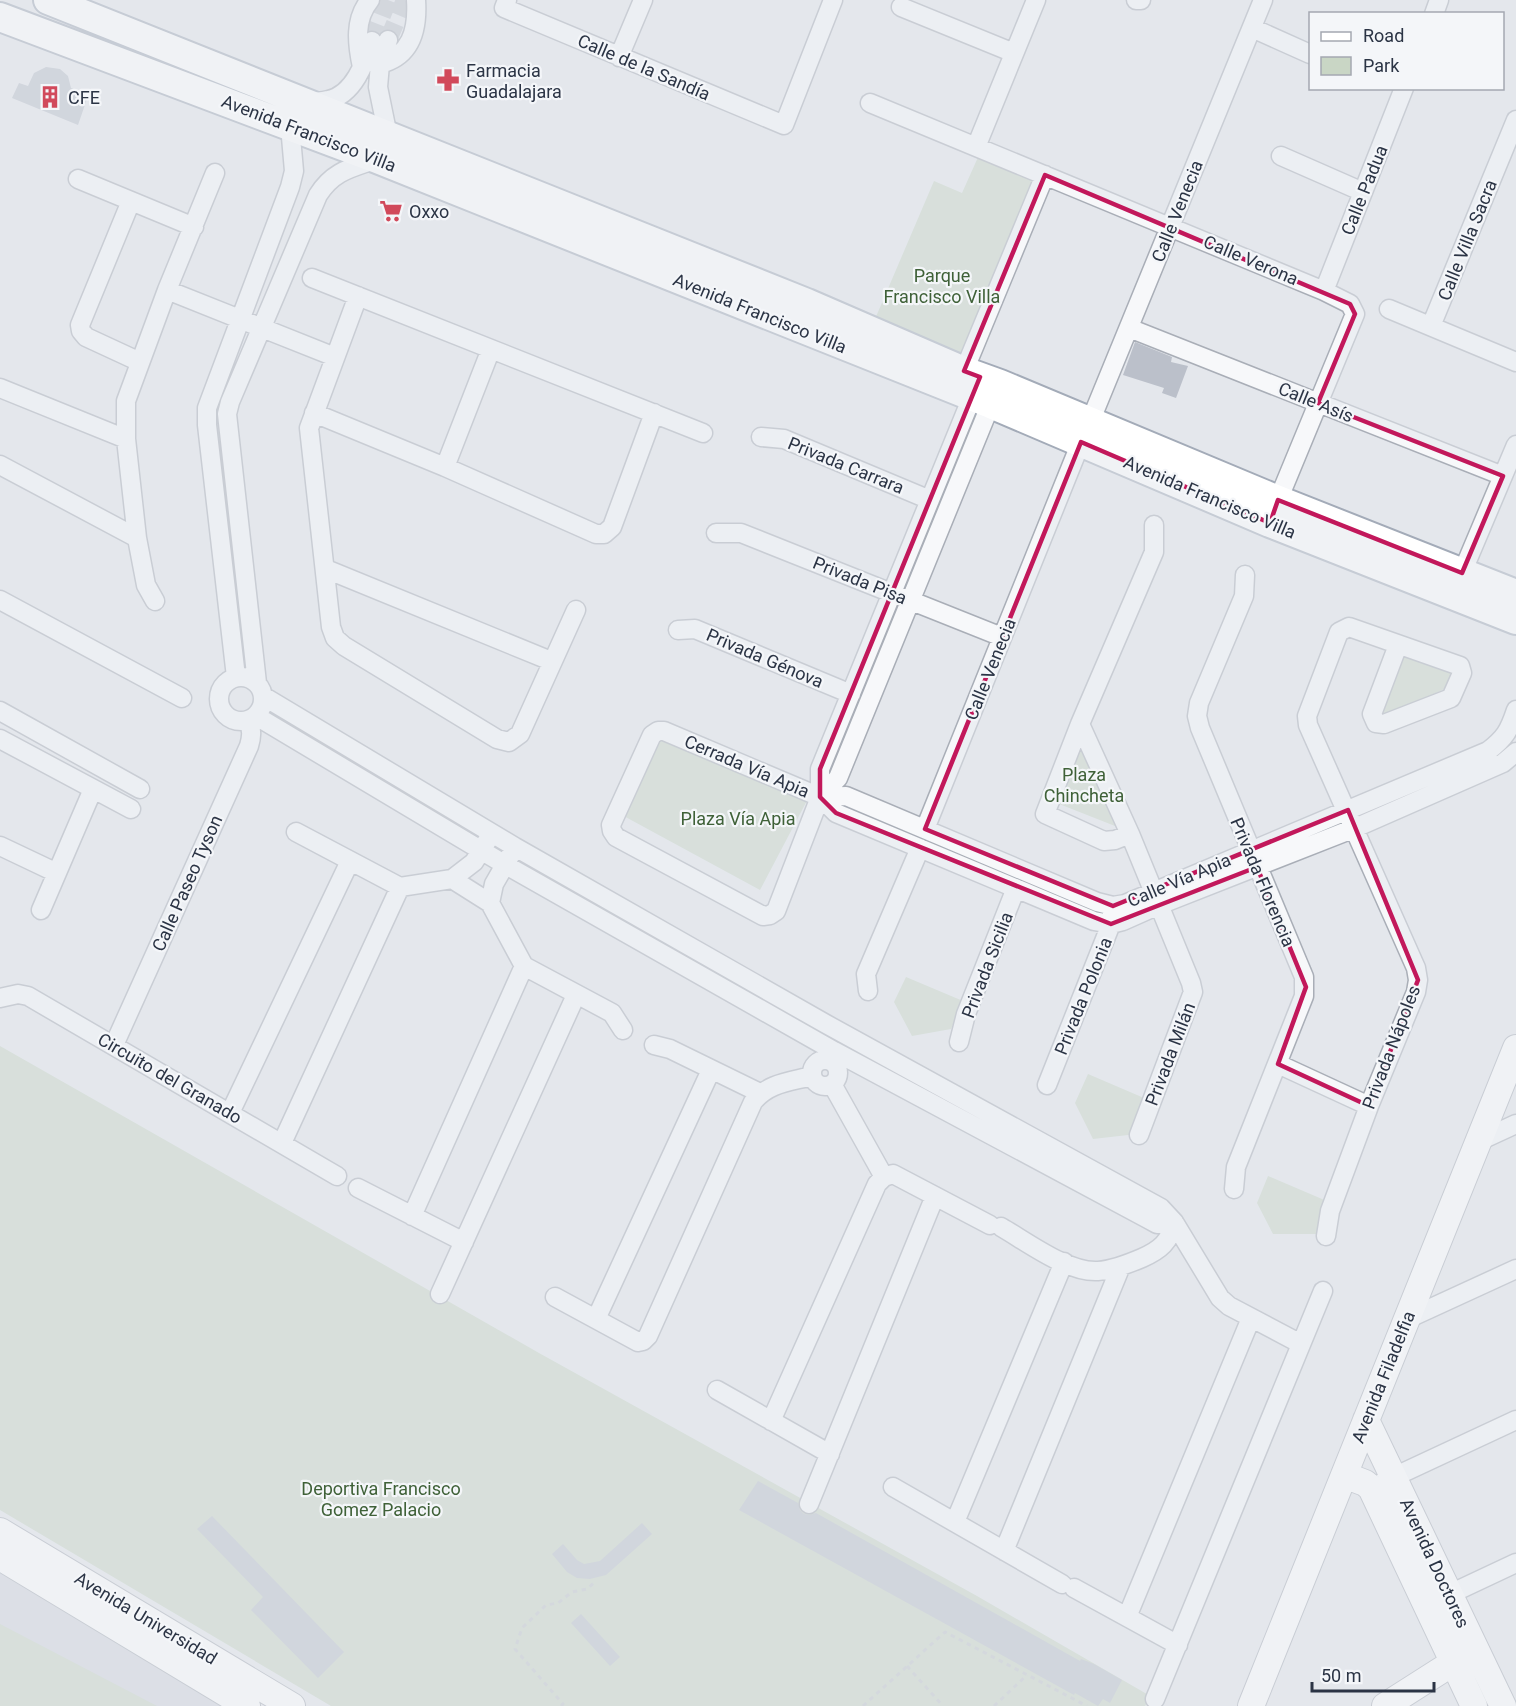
<svg xmlns="http://www.w3.org/2000/svg" width="1516" height="1706" viewBox="0 0 1516 1706" font-family="Roboto,sans-serif">
  <rect width="100%" height="100%" fill="#e4e7ec"/>
  <path fill="#d2d6de" d="M0,1559l253,147h-253z"/>
  <path fill="#c9d6c5" d="M979,155l58,23 -71,178 -91,-37 59,-138 28,12z
    M1409,641l55,20 -11,24 -66,31 -8,-4z
    M1084,720l45,103 -14,3 -66,-26z
    M661,725l150,68 -51,97 -140,-76z
    M906,977l57,24 -12,28 -39,7 -18,-34z
    M0,1046l539,307 438,243 175,101 -7,9h-814l-331,-196z
    M1088,1074l63,27 -14,33 -44,5 -18,-36z
    M1268,1176l61,26 -12,32h-44l-16,-31z
    M0,1624l157,82h-157z"/>
  <path fill="#bbc0ca" d="M46,67l14,2 8,7 3,12 17,8 -10,29 -66,-27 7,-15 9,3 6,-13z
    M1135,342l37,15 -1,5 17,4 -12,32 -14,-5 2,-5 -41,-13z
    M758,1481l40,22 2,7 4,4 6,1 6,-2 264,148 1,-2 13,5 28,16 -12,23 -7,-4 -5,7 -23,-13 -1,2 -335,-185z
    M212,1516l132,136 -26,26 -67,-68 12,-13 -66,-68z
    M642,1523l10,11 -46,41 -16,4 -13,-1 -10,-6 -15,-18 11,-10 14,16 7,4 16,-3z
    M581,1614l39,43 -10,9 -39,-43z"/>
  <g fill="none" stroke-linecap="round" stroke-linejoin="round">
    <path stroke="#bfc3cb" stroke-width="18" stroke-dasharray="18 9" stroke-linecap="butt" d="M388,40l17,-40
      M372,41l16,-41"/>
    <g stroke="#a9aeb7" stroke-width="21">
      <path id="street" d="M507,0l-3,8 280,117 49,-125
        M1136,0h5
        M901,7l113,46
        M1434,14l5,-14
        M1252,28l58,26
        M619,57l24,-57
        M380,64c31,-8 38,-34 36,-64
        M362,67c-5,-23 -8,-48 8,-67
        M870,103l454,188 26,13 5,10 -81,196
        M976,147l60,-147
        M1281,156l82,36
        M1045,175l-81,196 8,26 -152,372v28l-44,114 -6,4 -7,1 -147,-79 -4,-6 -1,-6 41,-90 6,-4h6l156,66 16,16 258,108 17,3 12,-3 36,-16 196,-77 148,-65 13,-11
        M78,179l116,48
        M131,201l-51,124 1,6 5,6 54,25
        M312,278l391,155
        M167,290l168,67
        M1324,291l80,-203
        M358,296l-49,132 22,199 4,11 9,8 153,93 12,3 11,-8 56,-124
        M1389,309l127,53
        M1431,326l85,-206
        M1129,328l374,148
        M0,388l126,51
        M314,413l131,54 151,67h8l8,-7 42,-114
        M1090,422l173,-422
        M761,437l23,2 146,61
        M0,465l137,73
        M445,467l46,-118
        M716,533h25l261,104
        M326,569l225,92
        M1462,573l54,-128
        M0,600l182,98
        M155,601l-9,-16 -9,-47 -11,-99v-38l41,-111 48,-117
        M678,630l17,-1 156,65
        M219 699a22 22 0 1 1 44 0a22 22 0 1 1-44 0Z
        M236,677l-29,-252v-17l83,-221 4,-16 -4,-45 14,-24c8,0 17,0 24,-2 26,-5 37,-38 44,-59
        M257,683l-30,-269 3,-12 88,-207c15,-24 33,-27 59,-36l11,-23 -10,-49 2,-23 8,-24
        M263,696l252,151 311,177 335,184 13,14 46,76 9,8 72,38
        M0,711l140,78
        M256,716l248,148 330,187 314,168 9,5 17,-2
        M1080,724l50,110 61,149 2,9 -54,143
        M0,739l131,70
        M820,797l26,-1 251,106 16,4 12,-2 363,-153c17,-13 21,-20 28,-41
        M820,797l18,-19 156,-382
        M925,829l156,-387
        M296,832l104,55 52,-8 22,-17 13,-21
        M1130,834l-15,6 -11,1 -59,-27 35,-90 74,-172v-27
        M0,846l57,27
        M452,879l38,24 34,63 88,47 11,17
        M490,903l4,-19 16,-28
        M41,910l52,-121
        M868,991l-2,-17 54,-126
        M0,998l18,-4 10,2 309,180
        M959,1042l7,-28 50,-126
        M114,1045l135,-299c3,-10 3,-16 -1,-26
        M654,1045l16,4 90,44
        M812 1073a13 13 0 1 1 26 0a13 13 0 1 1-26 0Z
        M1278,1064l91,42
        M832,1084l52,93
        M1047,1085l64,-161 1,-10
        M230,1113l120,-252
        M1477,1142l39,-18
        M282,1143l118,-256
        M358,1188l106,54
        M1234,1189l2,-22 68,-171v-19l-104,-249 -3,-12 2,-13 45,-107 1,-21
        M412,1216l112,-250
        M1001,1227c26,15 67,46 97,44 15,-1 30,-7 44,-13 18,-8 28,-16 32,-36
        M1326,1236l4,-25 39,-105 47,-114 2,-12 -2,-12 -108,-243 -1,-9 32,-84 10,-5 111,39 2,7 -11,25 -67,26 -8,-1 -4,-9 26,-69
        M440,1294l136,-299
        M555,1297l83,45 5,-1 5,-5 105,-234c15,-19 36,-20 59,-26
        M596,1319l115,-249
        M1405,1320l111,-51
        M717,1390l113,64
        M771,1421l106,-237 7,-7 9,-3 97,51
        M1383,1482l133,-62
        M893,1487l169,97
        M809,1504l126,-308
        M955,1522l109,-260
        M1004,1551l117,-285
        M1074,1588l104,57
        M1450,1594l66,-31
        M1127,1617l124,-299
        M1155,1699l168,-408"/>
    </g>
    <g stroke="#a9aeb7" stroke-width="28">
      <path id="secondary" d="M1366,1420l137,286
        M1344,1475l21,8 6,5 103,218
        M0,1531l292,175
        M0,1557l247,149
        M1251,1706l265,-658
        M1385,1706l69,-44"/>
    </g>
    <g stroke="#a3abb8" stroke-width="32">
      <path id="primary" d="M48,0l759,303 157,68 36,13 278,116 238,94
        M0,17l377,142 614,245 279,119 246,97"/>
    </g>
    <path stroke="#c2c5cb" stroke-width="3" stroke-dasharray="4.5 4.5" stroke-linecap="butt" d="M907,1666l36,40
      M561,1706l2,-2 -48,-55 7,-21 24,-23 12,-2 14,-11 15,-3 8,-7
      M863,1706l82,-74 142,74
      M994,1706l33,-31"/>
    <use href="#street" stroke="#f7f8fa" stroke-width="18"/>
    <use href="#secondary" stroke="#fff" stroke-width="26"/>
    <use href="#primary" stroke="#fff" stroke-width="28"/>
  </g>
  <path d="M0 0H1516V1706H0ZM1045,175l305,129 5,10 -37,89 185,73 -41,97 -184,-73 -8,23 -189,-81 -156,387 188,77 235,-96 70,170 -49,126 -91,-42 28,-77 -49,-120 -146,57 -275,-111 -16,-16v-28l160,-392 -16,-6z" fill="#e4e7ec" fill-opacity=".55" fill-rule="evenodd"/>
  <path fill="none" stroke="#c2185b" stroke-width="4.5" stroke-linejoin="round" d="M1045,175l305,129 5,10 -37,89 185,73 -41,97 -184,-73 -8,23 -189,-81 -156,387 188,77 235,-96 70,170 -49,126 -91,-42 28,-77 -49,-120 -146,57 -275,-111 -16,-16v-28l160,-392 -16,-6z"/>
  <defs>
    <g id="pharmacy-bare" transform="scale(1.8)"><path d="M-2-6h4v4h4v4h-4v4h-4v-4h-4v-4h4Z" fill="#d1495b" stroke="#f4f6f9" stroke-width="2.5" paint-order="stroke"/></g>
    <g id="building-bare" transform="scale(1.8)"><path d="M-4-6H4V6H1V3H-1V6H-4ZM-2.5-4.3h1.7v1.8h-1.7ZM.8-4.3h1.7v1.8H.8ZM-2.5-1h1.7V.8h-1.7ZM.8-1h1.7V.8H.8Z" fill="#d1495b" stroke="#f4f6f9" stroke-width="2.5" paint-order="stroke"/></g>
    <g id="supermarket-bare" transform="scale(1.8)"><path d="M-6-5.5h2.5l.6 2H6L4.5 2H-2.5L-4.4-4H-6ZM-1.5 3.2a1.3 1.3 0 1 0 .1 0ZM3 3.2a1.3 1.3 0 1 0 .1 0Z" fill="#d1495b" stroke="#f4f6f9" stroke-width="2.5" paint-order="stroke"/></g>
  </defs>
  <g fill-rule="evenodd">
    <use href="#pharmacy-bare" x="448" y="80"/>
    <use href="#building-bare" x="50" y="97"/>
    <use href="#supermarket-bare" x="391" y="211"/>
  </g>
  <g text-anchor="middle" dominant-baseline="central" stroke-width="4.5" stroke-linejoin="round" paint-order="stroke">
    <g font-size="18" fill="#2b3445" stroke="#f4f6f9">
      <text transform="translate(644 67) rotate(23)">Calle de la Sandía</text>
      <text transform="translate(309 133) rotate(21)">Avenida Francisco Villa</text>
      <text transform="translate(1364 190) rotate(-68)">Calle Padua</text>
      <text transform="translate(1177 211) rotate(-68)">Calle Venecia</text>
      <text transform="translate(1467 240) rotate(-68)">Calle Villa Sacra</text>
      <text transform="translate(1251 260) rotate(23)">Calle Verona</text>
      <text transform="translate(760 313) rotate(22)">Avenida Francisco Villa</text>
      <text transform="translate(1316 402) rotate(22)">Calle Asís</text>
      <text transform="translate(846 465) rotate(22)">Privada Carrara</text>
      <text transform="translate(1210 497) rotate(23)">Avenida Francisco Villa</text>
      <text transform="translate(860 580) rotate(22)">Privada Pisa</text>
      <text transform="translate(765 658) rotate(23)">Privada Génova</text>
      <text transform="translate(990 669) rotate(-68)">Calle Venecia</text>
      <text transform="translate(747 766) rotate(23)">Cerrada Vía Apia</text>
      <text transform="translate(1179 880) rotate(-23)">Calle Vía Apia</text>
      <text transform="translate(1263 882) rotate(67)">Privada Florencia</text>
      <text transform="translate(187 883) rotate(-66)">Calle Paseo Tyson</text>
      <text transform="translate(987 965) rotate(-69)">Privada Sicilia</text>
      <text transform="translate(1083 996) rotate(-68)">Privada Polonia</text>
      <text transform="translate(1391 1047) rotate(-69)">Privada Nápoles</text>
      <text transform="translate(1170 1054) rotate(-69)">Privada Milán</text>
      <text transform="translate(170 1078) rotate(30)">Circuito del Granado</text>
      <text transform="translate(1383 1377) rotate(-68)">Avenida Filadelfia</text>
      <text transform="translate(1435 1563) rotate(65)">Avenida Doctores</text>
      <text transform="translate(146 1618) rotate(31)">Avenida Universidad</text>
    </g>
    <g font-size="18" fill="#2b3445" stroke="#f4f6f9" text-anchor="start">
      <text x="466" y="70">Farmacia<tspan x="466" dy="21">Guadalajara</tspan></text>
      <text x="68" y="97">CFE</text>
      <text x="409" y="211">Oxxo</text>
    </g>
    <g font-size="18" fill="#3f6138" stroke="#f4f6f9">
      <text x="942" y="275">Parque<tspan x="942" dy="21">Francisco Villa</tspan></text>
      <text x="1084" y="774">Plaza<tspan x="1084" dy="21">Chincheta</tspan></text>
      <text x="738" y="818">Plaza Vía Apia</text>
      <text x="381" y="1488">Deportiva Francisco<tspan x="381" dy="21">Gomez Palacio</tspan></text>
    </g>
  </g>
  <rect x="1309" y="12" width="195" height="78" fill="#f4f6f9" stroke="#a4a8b1" stroke-width="1.5"/>
  <rect x="1321" y="32" width="30" height="9" fill="#ffffff" stroke="#a4a8b1" stroke-width="1.5"/>
  <text x="1363" y="42" font-size="18" fill="#2b3445">Road</text>
  <rect x="1321" y="57" width="30" height="18" fill="#c9d6c5" stroke="#a4a8b1" stroke-width="1.5"/>
  <text x="1363" y="72" font-size="18" fill="#2b3445">Park</text>
  <path d="M1312 1682v9h122v-9" fill="none" stroke="#2b3445" stroke-width="3"/>
  <text x="1321" y="1682" font-size="18" fill="#2b3445" stroke="#f4f6f9" stroke-width="4.5" paint-order="stroke">50 m</text>
</svg>
